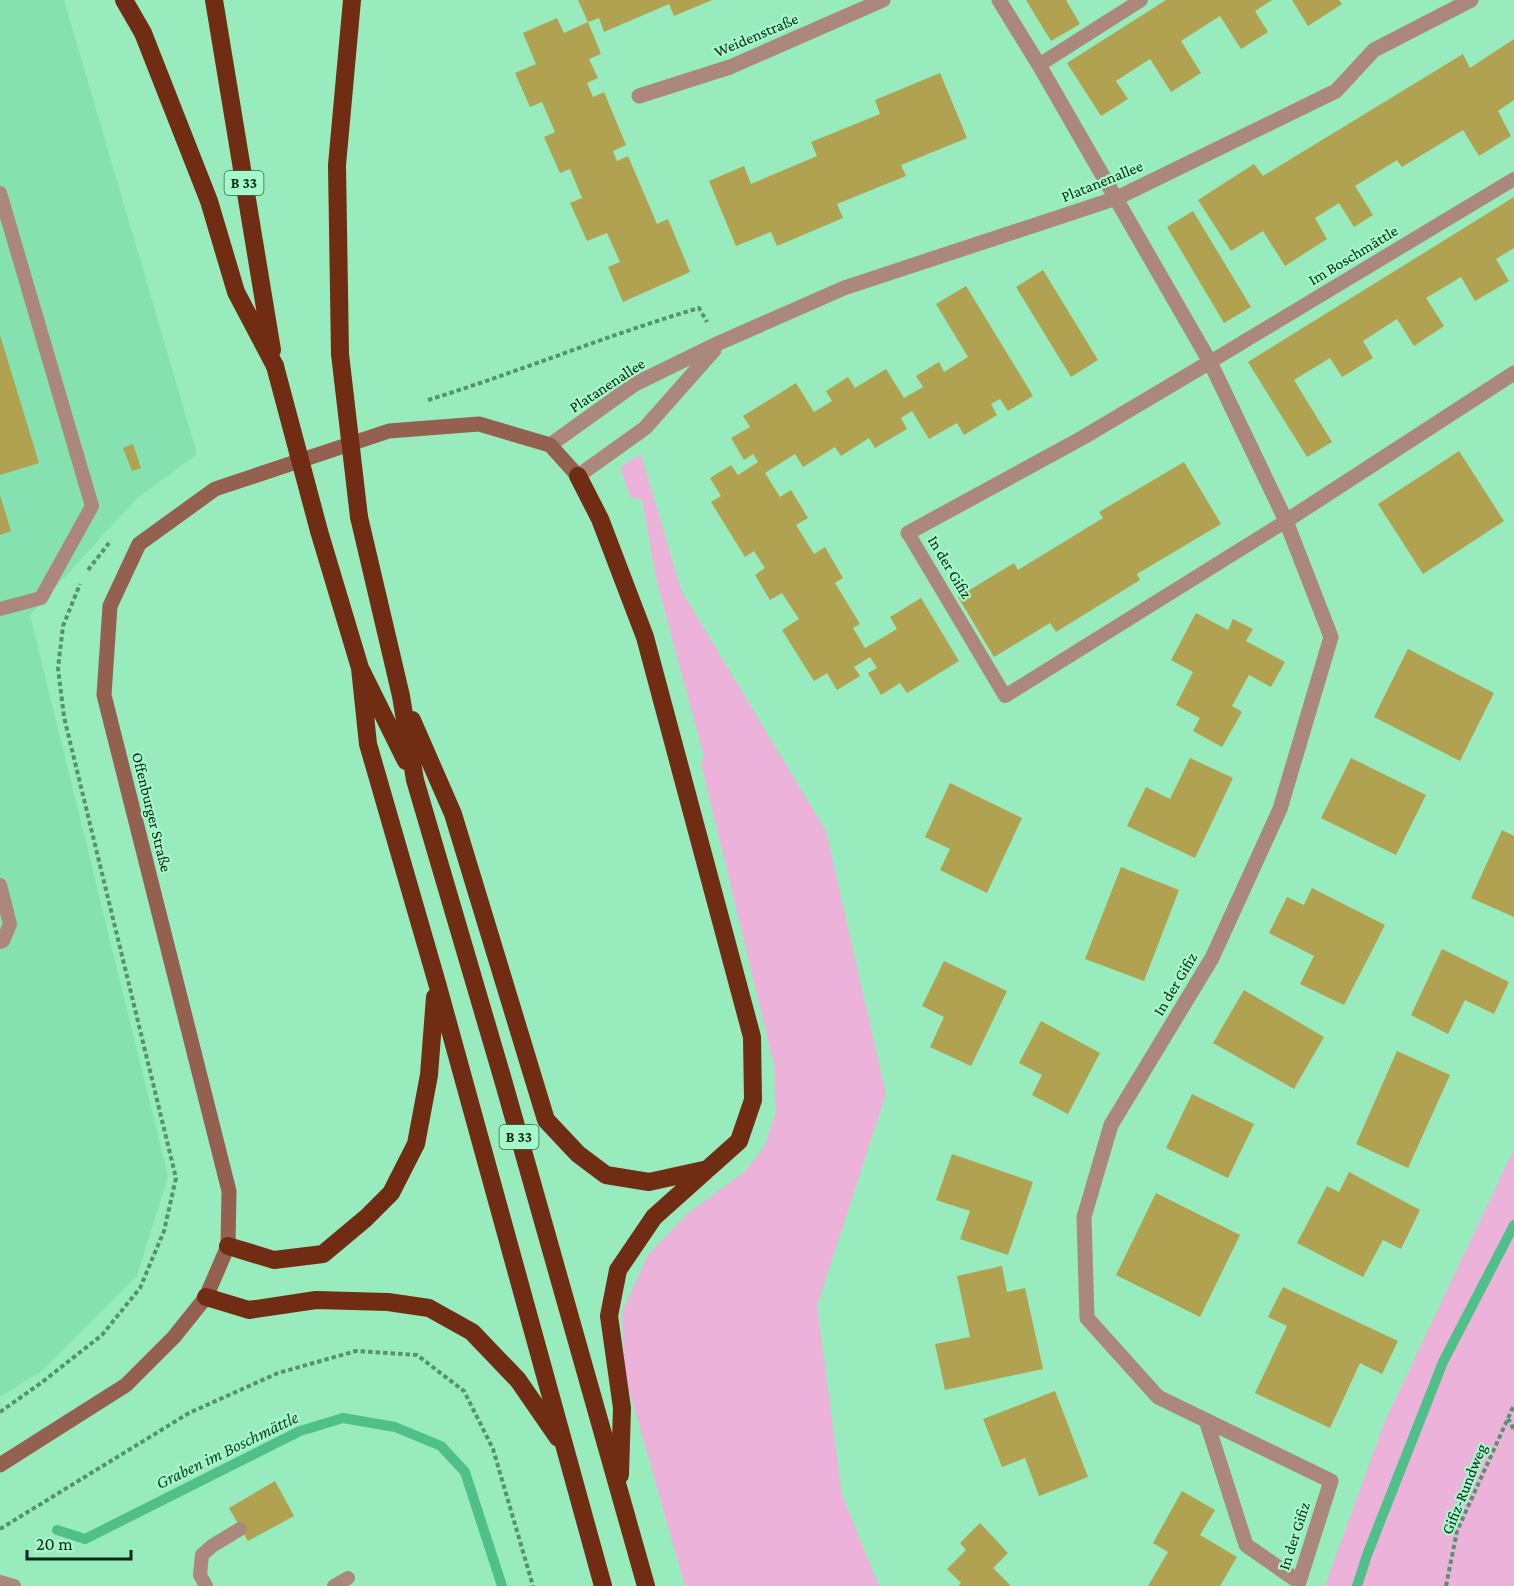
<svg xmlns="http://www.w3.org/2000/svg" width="1514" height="1586" viewBox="0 0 1514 1586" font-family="'Crimson Pro',serif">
  <rect width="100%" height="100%" fill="#98ebbc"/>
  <path fill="#85e2b0" d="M0,0h64l133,454 -60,44 -107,117 138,561 -31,100 -94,94 -43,27z"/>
  <path fill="#ecb2d9" d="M641,454l40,136 145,241 60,263 -69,212 25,189 37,91h-194l-60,-211 -3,-63 26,-57 39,-41 57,-42 20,-25 12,-35 -2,-47 -74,-306 5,2 -49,-183 -14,-79 -11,-1 -11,-31z
    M1514,1149v437h-189l60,-165z"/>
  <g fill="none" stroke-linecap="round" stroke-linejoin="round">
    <path stroke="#4fc089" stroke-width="10" d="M57,1530l28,9 215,-108 43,-13 52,9 46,19 24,26 37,114
      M1357,1586l10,-31 76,-193 71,-137"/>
  </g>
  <path fill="#b1a251" d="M578,0h134l-38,16 -5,-12 -65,28 -5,-14 -11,4z
    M1026,0h40l14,24 -29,17z
    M1166,0h106l-17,11 13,21 -27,17 -21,-33 -39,25 20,32 -30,19 -21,-33 -34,22 12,18 -27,17 -34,-53z
    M1292,0h47l3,4 -34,22z
    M557,18l7,15 24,-11 13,32 -12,5 9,19 -11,5 6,14 11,-5 22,53 -13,6 4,10 11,-5 29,68 11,-5 22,53 -67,30 -15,-35 12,-5 -13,-29 -20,8 -17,-38 12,-5 -12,-29 -10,4 -16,-36 11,-5 -13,-30 -12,5 -15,-34 21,-9 -13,-31z
    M1514,39v61l-16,11 13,25 -32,20 -16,-26 -61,37 -5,-7 -42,26 18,29 -19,12 -15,-24 -24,15 12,21 -42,27 -22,-35 -32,20 -33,-51 56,-36 9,12 200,-122 7,14z
    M940,73l27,65 -66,27 5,11 -69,28 6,14 -66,28 -6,-14 -35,14 -27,-65 35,-15 7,18 66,-28 -6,-14 69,-28 -5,-14z
    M1514,197v51l-18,11 13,22 -34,20 -14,-24 -35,21 18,28 -30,20 -17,-27 -34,22 10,17 -31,19 -12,-19 -36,22 38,62 -25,15 -59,-95z
    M1193,211l58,96 -27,16 -57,-96z
    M1043,270l55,90 -27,17 -55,-90z
    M966,286l67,110 -25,15 -8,-12 -9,5 6,11 -33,20 -7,-12 -28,16 -17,-28 -11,7 6,11 -32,19 -6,-10 -28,18 -6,-9 -32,20 -8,-13 -30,19 15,24 11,-7 17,28 -12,7 18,29 11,-7 18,31 -8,5 25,41 -7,4 12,20 32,-19 -7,-12 31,-19 38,63 -52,32 -7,-10 -19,12 -13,-22 9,-5 -7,-11 -16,10 6,9 -23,14 -10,-17 -13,8 -32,-51 17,-11 -17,-26 -12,7 -15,-25 10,-7 -11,-17 -9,6 -34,-55 10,-6 -11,-18 21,-13 7,10 20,-13 -5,-8 -9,6 -13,-22 19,-11 -7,-11 53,-33 18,29 18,-11 -6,-10 22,-14 7,11 31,-19 18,29 19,-11 -7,-11 23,-14 5,10 24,-15 -32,-53z
    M0,335l39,128 -39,12z
    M133,444l8,24 -9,3 -9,-23z
    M1459,451l45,70 -81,53 -45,-70z
    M1184,462l37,62 -84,50 3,6 -84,52 -6,-9 -56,34 -36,-60 56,-34 4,7 85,-52 -4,-6z
    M0,495l11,36 -11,4z
    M1196,613l32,17 5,-11 20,10 -7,12 39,21 -14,25 -22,-12 -17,31 10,6 -20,35 -29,-16 7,-13 -24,-13 17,-33 -22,-12z
    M1408,649l86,44 -34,68 -86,-44z
    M1190,758l43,20 -38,80 -68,-32 19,-39 24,12z
    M1351,758l75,37 -30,60 -75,-37z
    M950,783l72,35 -35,75 -47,-23 10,-21 -25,-12z
    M1502,830l12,6v81l-43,-19z
    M1121,867l58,23 -35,91 -59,-22z
    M1312,888l73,37 -41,80 -44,-21 14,-28 -45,-23 18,-36 17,8z
    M1442,949l67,33 -15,32 -29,-14 -17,34 -37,-19z
    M944,961l63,30 -36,75 -41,-19 14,-30 -22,-11z
    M1244,990l80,47 -30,52 -81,-46z
    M1041,1021l59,32 -32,61 -36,-19 10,-20 -23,-12z
    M1397,1051l53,24 -42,93 -52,-24z
    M1192,1094l62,30 -26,54 -62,-30z
    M952,1154l81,28 -25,73 -48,-16 10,-28 -34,-11z
    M1349,1172l71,38 -19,39 -18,-9 -20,37 -66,-34 30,-57 12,6z
    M1156,1193l84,42 -40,82 -84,-42z
    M1002,1266l5,26 18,-4 18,81 -98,21 -10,-46 35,-7 -13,-61z
    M1283,1287l115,54 -16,33 -22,-11 -30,65 -75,-35 32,-67 -19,-9z
    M1055,1391l33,86 -49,19 -14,-38 -23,9 -19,-48z
    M275,1481l19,35 -46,25 -19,-33z
    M1182,1491l33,19 -15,25 37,22 -17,29h-72l20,-34 -15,-9z
    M980,1523l28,30 -15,15 18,18h-53l3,-3 -14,-14 19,-19 -6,-7z"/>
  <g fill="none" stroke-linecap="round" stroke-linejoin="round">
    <path stroke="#559271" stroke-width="4" stroke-dasharray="4.5 3" stroke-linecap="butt" d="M428,400c91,-28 179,-65 271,-92l8,14
      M88,570l21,-27
      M0,1412l41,-29 61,-48 38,-47 24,-57 12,-53 -112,-461 -6,-49 5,-42 17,-42
      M1508,1418l6,12
      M0,1529l189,-116 89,-40 78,-22 61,4 47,36 29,58 40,137
      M1446,1586l11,-55 57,-126"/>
    <path stroke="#ab877c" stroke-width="14" d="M1039,65l102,-65
      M0,193l92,313 -51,92 -41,11
      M1210,362l304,-183
      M908,533l97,163 281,-175
      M0,885l10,39 -7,17 -3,1
      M0,1582l14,4
      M206,1586l-6,-11 2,-20 10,-9 28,-17
      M334,1586l14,-8"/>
    <path stroke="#ab877c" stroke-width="15" d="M999,0l40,65 171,297 76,159 45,116 -51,172 -68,149 -101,167 -27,92 3,101 71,79 173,84 -32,101 -53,-37 -40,-125
      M639,96l91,-29 153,-67
      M550,445l85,-61 84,-41 125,-55 273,-90 219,-107 38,-41 97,-50
      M578,476l67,-48 69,-78
      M1286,521l228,-148
      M908,533l174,-95 128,-76"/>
    <path stroke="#946151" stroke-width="15" d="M0,1465l126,-80 48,-48 32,-40 22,-51 1,-55 -125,-496 6,-89 29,-62 76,-55 174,-58 90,-7 71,21 28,31"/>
    <path stroke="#712c14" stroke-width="18" d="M124,0l19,33 66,168 27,91 39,74
      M214,0l58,350
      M340,354l-3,-189 15,-165
      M578,476l22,43 45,118 107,400 1,63 -14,41 -85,76 -36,53 -9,46 13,92 -2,67
      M359,517l42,179 14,84 88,300 143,506
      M319,531l41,137 46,93
      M360,668l8,76 69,239 166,603
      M412,720l41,94 93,306 32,34 28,21 43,7 59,-13
      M228,1246l46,14 49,-6 43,-36 25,-25 25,-49 13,-69 6,-78
      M206,1297l43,13 67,-10 72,2 41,6 43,24 46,48 40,58"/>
    <path stroke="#712c14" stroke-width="18" d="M340,354l19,163
      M275,366l44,165"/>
  </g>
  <g text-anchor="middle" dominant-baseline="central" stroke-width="4.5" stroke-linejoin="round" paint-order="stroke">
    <g fill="#a5f8c9" stroke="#34664c" stroke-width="1.5">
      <rect x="224.5" y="171" width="39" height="24" rx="4.5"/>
      <rect x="499.5" y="1125" width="39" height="24" rx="4.5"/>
    </g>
    <g font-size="15" font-weight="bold" fill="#032716">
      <text x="244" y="183">B 33</text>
      <text x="519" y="1137">B 33</text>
    </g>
    <g font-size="16" fill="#032716" stroke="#a5f8c9">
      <text transform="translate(756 35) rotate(-23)">Weidenstraße</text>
      <text transform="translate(1102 181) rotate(-22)">Platanenallee</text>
      <text transform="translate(1353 255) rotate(-31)">Im Boschmättle</text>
      <text transform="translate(607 385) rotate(-33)">Platanenallee</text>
      <text transform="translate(950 567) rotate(59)">In der Gifiz</text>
      <text transform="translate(152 812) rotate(76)">Offenburger Straße</text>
      <text transform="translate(1175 984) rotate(-59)">In der Gifiz</text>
      <text transform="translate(1464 1489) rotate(-68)">Gifiz-Rundweg</text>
      <text transform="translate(1294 1536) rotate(-72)">In der Gifiz</text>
    </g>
    <g font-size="18" font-style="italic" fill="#16452e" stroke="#a5f8c9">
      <text transform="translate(227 1450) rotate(-26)">Graben im Boschmättle</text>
    </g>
  </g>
  <path d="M27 1550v9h104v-9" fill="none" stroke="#032716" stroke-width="3"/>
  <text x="36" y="1550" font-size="18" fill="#032716" stroke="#a5f8c9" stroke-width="4.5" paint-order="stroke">20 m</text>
</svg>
